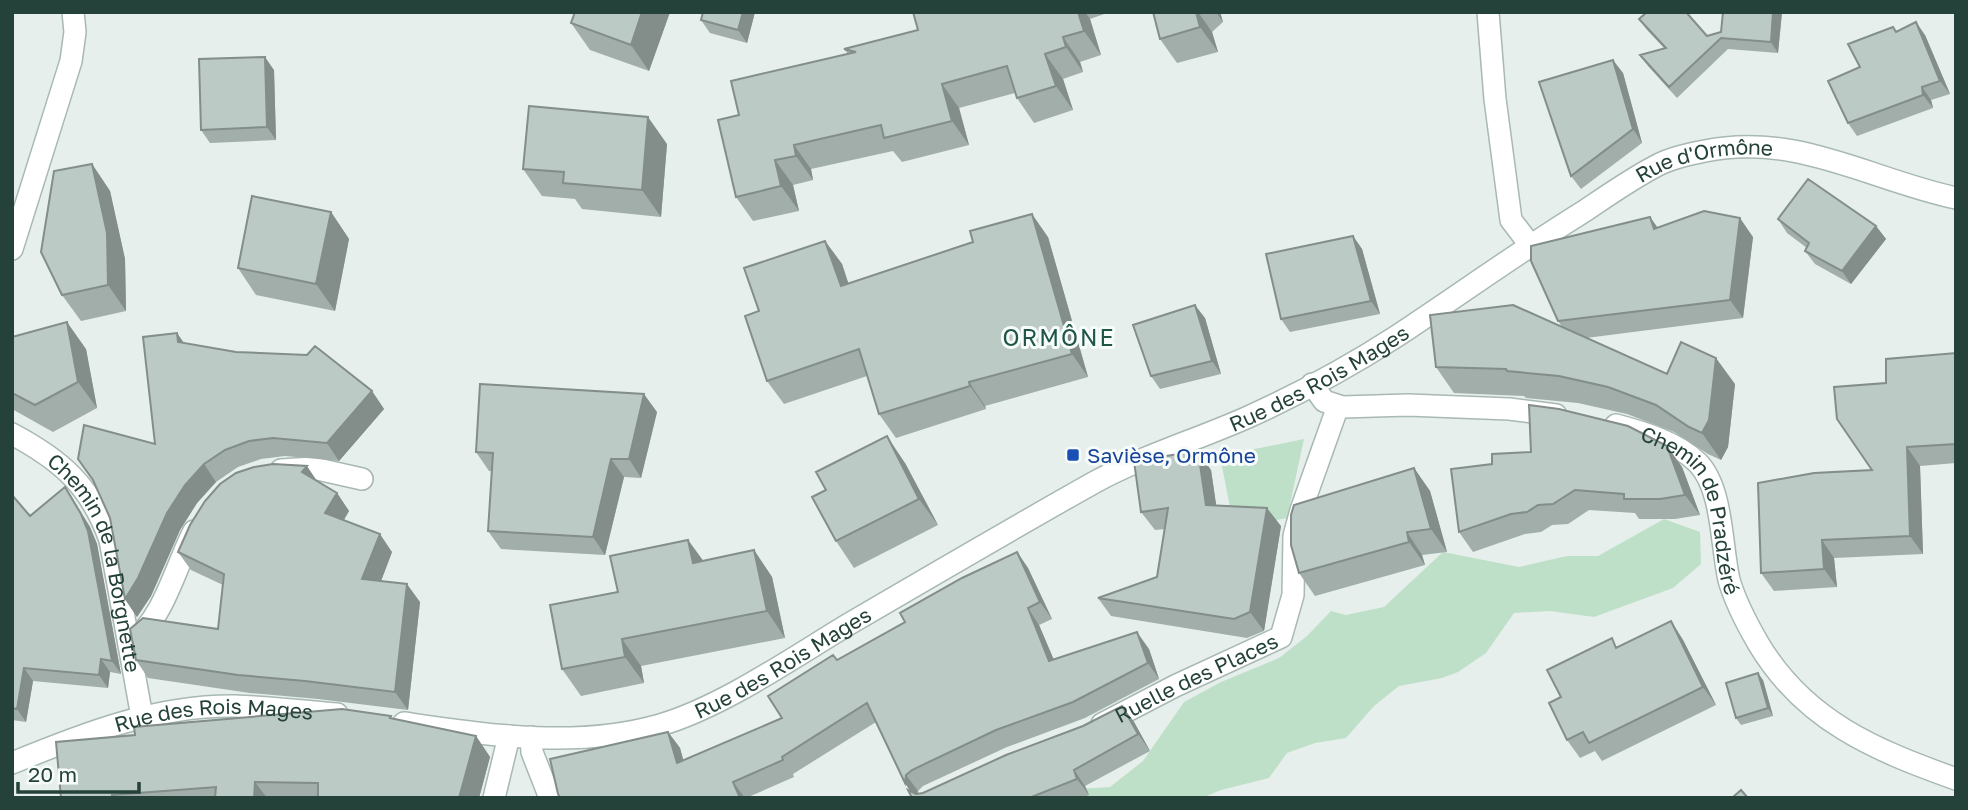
<svg xmlns="http://www.w3.org/2000/svg" width="1968" height="810" viewBox="0 0 1968 810" font-family="'Golos Text',sans-serif">
  <rect width="100%" height="100%" fill="#e6efeb"/>
  <path fill="#bfe0c8" d="M1304,439l-17,79 -53,10 -14,-72z
    M1664,519l36,13 1,32 -28,24 -79,29 -44,-6 -36,2 -28,40 -28,19 -16,6 -43,8 -25,20 -28,32 -31,5 -28,10 -18,25 -48,12 -19,8h-129l5,-9 32,-2 33,-26 41,-59 37,-20 58,-24 28,-22 24,-25 15,4 38,-8 59,-55 76,15 48,-11h31z"/>
  <g fill="none" stroke-linecap="round" stroke-linejoin="round">
    <g stroke="#a8b8b2" stroke-width="24">
      <g id="service">
        <path d="M281,470l32,-2 49,11"/>
        <path d="M133,638c29,-14 45,-78 61,-107"/>
        <path id="s1" d="M1102,724l73,-38 106,-49 12,-42 1,-59 7,-26 37,-104"/>
        <path d="M494,798l15,-62"/>
      </g>
    </g>
    <g stroke="#a8b8b2" stroke-width="24">
      <g id="minor">
        <path d="M1488,12l7,87 16,121 19,25"/>
        <path d="M12,249l59,-188 4,-29 -2,-20"/>
        <path d="M1312,384l12,17 18,6 66,-2 101,4 47,6"/>
        <path id="s2" d="M1616,425c26,7 61,17 82,38 25,26 23,82 31,117 6,21 18,44 29,63 46,78 117,107 198,136"/>
        <path id="s3" d="M12,434c49,26 79,52 98,106l32,177"/>
        <path d="M531,737l1,15 18,46"/>
      </g>
    </g>
    <g stroke="#a8b8b2" stroke-width="24">
      <g id="tertiary">
        <path id="s4" d="M404,723c84,12 172,26 256,2 62,-18 134,-68 189,-101 82,-48 164,-96 246,-142 48,-26 101,-42 151,-64 51,-23 103,-51 151,-82 62,-41 123,-85 186,-124 24,-16 48,-33 73,-46 14,-8 34,-12 49,-15 91,-19 166,29 251,47"/>
        <path id="s5" d="M12,763c71,-29 144,-58 223,-57 34,1 68,5 102,8"/>
      </g>
    </g>
    <use href="#service" stroke="#fff" stroke-width="21"/>
    <use href="#minor" stroke="#fff" stroke-width="21"/>
    <use href="#tertiary" stroke="#fff" stroke-width="21"/>
  </g>
  <path fill="#a1aea9" d="M670,12l-21,59 -59,-21 -19,-27z
    M755,12l-8,31 -37,-10 -9,-13z
    M913,12h197l-20,7 11,36 -21,7 3,10 -20,7 10,31 -39,13 -17,-25 -2,-5 -56,15 10,37 -67,17 -9,-11 -82,18 2,11 -20,5 6,26 -46,10 -17,-24 3,-82 109,-61 -4,-5 74,-19z
    M1153,12h67l3,10 -11,10 6,20 -41,11 -17,-24z
    M1782,12l-4,41 -50,-4 -51,49 -29,-32 -8,-11 24,-7 -17,-18 -8,-11 68,17z
    M1896,32l29,3 25,59 -19,6 2,8 -76,28 -9,-13 12,-56z
    M274,70l2,70 -66,3 -9,-13z
    M1623,73l19,70 -61,46 -10,-13z
    M667,144l-6,73 -79,-8 -7,-10 -33,-3 -19,-27z
    M92,164l18,27 15,68 1,52 -45,10 -19,-26z
    M331,212l18,27 -14,72 -79,-16 -18,-27z
    M1778,219l98,7 10,13 -35,45 -36,-20 -10,-13 2,-3 -20,-15z
    M1658,228l95,9 -10,81 -157,20 81,36 68,10 -7,63 -7,13 -13,-6 -34,-22 -47,-18 -49,-11 -52,-5 -2,-2 -70,-3 -18,-26 127,-39 -5,-7z
    M1353,236l9,13 18,65 -90,18 -9,-13z
    M1048,237l40,140 -103,29 1,3 -90,29 -17,-24 -12,-38 -83,28 -17,-23 -8,-70 66,-70 17,23 6,19z
    M1205,318l16,56 -61,15 -9,-13z
    M12,337l74,12 11,59 -44,24 -41,-23z
    M184,343l188,48 12,18 -45,52 -54,-5 -24,3 -23,8 -22,15 -19,21 -17,27 -29,66 -14,21 -12,-18 30,-155z
    M1956,353v110l-36,3 3,88 -89,4 3,29 -63,4 -13,-18 111,-103 14,-87z
    M657,412l-16,66 -17,-1 -19,78 -104,-6 -13,-18 4,-60h-3l-13,-19z
    M1667,446l15,21 18,48 -25,4h-36l-4,-6 -46,-3 -21,14 -16,1 -11,7 -16,2 -52,18 -14,-20z
    M905,463l33,62 -84,43 -18,-27z
    M1414,468l16,23 17,61 -25,3 3,10 -110,31 -16,-23z
    M1211,470l5,35 65,21 -17,105 -17,7 -136,-22 -13,-18 59,-21 8,-48 -10,1 -14,-18z
    M317,481l20,12 12,18 -5,9 48,32 -11,29 39,21 -12,108 -90,-11 -68,-6 -102,-15 -12,-18 82,-31 5,-44 -32,-15 -13,-18z
    M65,487l25,40 7,17 24,130 -11,-2 -2,16 -75,-7 -7,41 -14,-2v-225l18,21z
    M688,540l15,21 51,-11 18,27 13,61 -144,28 3,17 -63,13 -19,-27 56,-77z
    M1017,552l11,16 24,51 -13,6 15,35 95,-11 10,30 -74,39 -78,29 -84,39 -5,5 -1,3 6,-1 160,-67 39,-20 12,16 16,29 -65,35 4,9 -7,3h-170l-1,-6 -6,-9 -29,-61 -83,52 1,3 -48,21h-186l108,-66 12,16 3,13 99,-43 55,-58 68,-38z
    M1671,621l12,19 33,65 -114,56 -7,-10 -15,7 -13,-18 -6,-43 57,-50z
    M1763,680l10,36 -32,9 -5,-7z
    M392,719l84,17 14,21 -11,41h-418z"/>
  <path fill="#838d89" d="M642,12h28l-21,59 -18,-26z
    M743,12h12l-8,31 -9,-13z
    M1078,12h7l5,7 11,36 -17,-24z
    M1196,12h2l14,20 6,20 -18,-25z
    M1216,12h4l3,10z
    M1773,12h9l-4,41 -7,-11z
    M1916,22l9,13 25,59 -10,-13z
    M1063,37l17,25 3,10 -17,-25z
    M1045,54l18,25 10,31 -17,-24z
    M265,57l9,13 2,70 -9,-13z
    M1613,60l10,13 19,70 -9,-14z
    M942,84l17,24 10,37 -17,-24z
    M1922,87l9,13 2,8 -10,-13z
    M648,117l19,27 -6,73 -19,-27z
    M794,145l17,24 2,11 -17,-24z
    M775,160l18,25 6,26 -18,-25z
    M92,164l18,27 15,68 1,52 -18,-26z
    M331,212l18,27 -14,72 -19,-27z
    M1032,214l16,23 40,140 -16,-23z
    M1650,217l13,18 -9,-6z
    M1740,218l13,19 -10,81 -13,-18z
    M1876,226l10,13 -35,45 -9,-13z
    M1353,236l9,13 18,65 -9,-13z
    M825,241l17,23 15,45 -16,-23z
    M1195,305l10,13 16,56 -9,-13z
    M67,322l19,27 11,59 -19,-26z
    M177,333l12,17 -11,-8z
    M1716,358l19,26 -7,63 -7,13 -19,-27z
    M969,382l16,24 1,3 -16,-23z
    M372,391l12,18 -45,52 -12,-18z
    M644,394l13,18 -16,66 -12,-19z
    M887,436l18,27 33,62 -19,-26z
    M1667,446l15,21 18,48 -15,-20z
    M1907,447l13,19 3,88 -13,-18z
    M1198,451l13,19 8,54 -13,-19z
    M611,459l13,18 -19,78 -12,-18z
    M204,464l12,18 -19,21 -17,27 -29,66 -14,21 -12,-18 42,-86 18,-28z
    M307,466l12,18 -17,-12z
    M1414,468l16,23 17,61 -16,-23z
    M65,487l25,40 7,17 24,130 -9,-13z
    M337,493l12,18 -12,20 -12,-18z
    M1267,508l14,18 -17,105 -14,-19z
    M1407,532l15,23 3,10 -16,-23z
    M380,534l12,18 -17,45 -13,-18z
    M688,540l19,26 -14,-3z
    M1822,540l12,18 3,29 -13,-18z
    M754,550l18,27 13,61 -18,-27z
    M1017,552l11,16 24,51 -12,-17z
    M407,584l13,18 -12,108 -13,-18z
    M1028,608l11,17 22,52 -12,-16z
    M1671,621l12,19 33,65 -13,-18z
    M1137,632l12,17 10,30 -11,-16z
    M622,639l19,27 3,17 -19,-26z
    M101,659l9,13 -2,16 -9,-13z
    M24,668l9,13 -7,41 -9,-13z
    M1758,673l5,7 10,36 -5,-8z
    M1122,706l12,16 16,29 -12,-17z
    M668,732l12,16 9,32 -12,-17z
    M476,736l14,21 -11,41h-20z
    M1074,770l11,16 4,9 -12,-16z
    M906,775l12,16 -1,7h-2l-10,-15z
    M255,782l12,16h-13z
    M733,782l12,16h-5z"/>
  <path fill="#bbcac4" stroke="#838d89" stroke-width="2" d="M575,12h67l-11,33 -60,-22z
    M703,12h40l-5,18 -37,-10z
    M913,12h165l6,19 -21,6 3,10 -21,7 11,32 -39,12 -10,-32 -65,18 10,37 -68,17 -3,-13 -87,20 2,11 -21,4 6,26 -45,11 -18,-77 21,-5 -8,-34 125,-29 -12,-3 74,-19z
    M1153,12h43l4,15 -40,12z
    M1647,12h39l21,24 14,-4 2,-20h50l-2,30 -50,-4 -52,49 -29,-32 26,-7 -27,-29z
    M1916,22l24,59 -18,6 1,8 -75,28 -20,-42 32,-14 -12,-23 45,-17 3,5z
    M265,57l2,70 -66,3 -2,-71z
    M1613,60l20,69 -62,47 -32,-94z
    M529,106l119,11 -6,73 -79,-7 1,-11 -41,-3z
    M92,164l15,69 1,52 -46,10 -21,-43 13,-81z
    M1808,179l68,47 -34,45 -37,-20 4,-8 -31,-24z
    M252,196l79,16 -15,72 -78,-16z
    M1704,211l36,7 -10,82 -172,21 -27,-60v-15l119,-29 4,12z
    M1032,214l40,140 -103,28 1,4 -91,28 -20,-65 -92,32 -22,-65 14,-5 -15,-43 81,-27 16,45 132,-44 -3,-11z
    M1353,236l18,65 -90,18 -15,-65z
    M1195,305l17,56 -61,15 -18,-51z
    M1513,305l154,69 14,-32 35,16 -7,62 -7,13 -13,-6 -33,-22 -48,-18 -49,-11 -52,-5 -1,-2 -70,-2 -6,-52z
    M67,322l11,60 -43,23 -23,-12v-56z
    M177,333l1,9 58,10 71,3 8,-9 57,45 -45,52 -54,-5 -24,3 -24,9 -21,14 -19,21 -18,28 -29,65 -13,21 -15,-81 -17,-38 -15,-21 6,-34 71,19 -12,-107z
    M1956,353v91l-49,3 3,89 -88,4 2,29 -63,4 -3,-90 56,-10 58,-3 -35,-51 -3,-32 52,-4v-24z
    M480,384l164,10 -15,65h-18l-18,78 -105,-6 5,-78 -17,-1z
    M1529,405l30,4 69,17 39,20 18,49 -25,4h-36v-5l-49,-4 -22,14 -15,1 -11,7 -16,2 -52,18 -8,-63 41,-5v-10l39,-2z
    M887,436l32,63 -83,42 -24,-44 14,-7 -10,-18z
    M1198,451l8,54 61,3 -17,104 -16,7 -136,-21 59,-21 11,-69 -27,4 -7,-51z
    M273,464l34,2 -5,6 35,21 -12,20 55,21 -18,45 45,5 -12,108 -90,-11 -67,-6 -102,-15 -6,-31 13,-11 75,11 6,-55 -46,-22 12,-27 15,-24 15,-17 16,-11 18,-6z
    M1414,468l17,61 -24,3 2,10 -110,31 -8,-28v-30l3,-10z
    M65,487l16,27 7,17 24,130 -11,-2 -2,16 -75,-7 -7,41 -5,-1v-213l18,21z
    M688,540l5,23 61,-13 13,61 -145,28 3,18 -63,12 -12,-64 68,-13 -8,-36z
    M1017,552l23,50 -12,6 21,53 88,-29 11,31 -75,39 -77,28 -84,40 -6,5 -1,8 -38,-80 -85,54 1,3 -50,22 7,16h-180l-2,-4 -8,-35 118,-27 9,31 105,-45 -14,-22 65,-41 4,5 68,-38 -5,-9 62,-35z
    M1671,621l32,66 -114,56 -6,-11 -16,8 -18,-37 12,-6 -14,-27 65,-32 4,10z
    M1758,673l10,35 -32,10 -10,-35z
    M1122,706l16,28 -64,36 3,9 -48,19h-117l-4,-8 8,4 7,-1 83,-38 77,-29z
    M342,709l49,7 -1,2 86,18 -17,62h-141v-15l-63,-1 -1,16h-39l1,-11 -104,8v3h-51l-5,-56 79,-7 -1,-8z
    M1741,790l7,8h-16z"/>
  <rect fill="#1a4fb4" stroke="#f7fbf9" stroke-width="2.5" x="1066" y="448" width="14" height="14" rx="3.5"/>
  <g text-anchor="middle" dominant-baseline="central" stroke-width="6" stroke-linejoin="round" paint-order="stroke">
    <g font-size="21" fill="#24423a" stroke="#f7fbf9">
      <text stroke="none"><textPath href="#s4" startOffset="1452">Rue d'Ormône</textPath></text>
      <text stroke="none"><textPath href="#s4" startOffset="1004">Rue des Rois Mages</textPath></text>
      <text stroke="none"><textPath href="#s2" startOffset="128">Chemin de Pradzéré</textPath></text>
      <text stroke="none"><textPath href="#s3" startOffset="164">Chemin de la Borgnette</textPath></text>
      <text stroke="none"><textPath href="#s4" startOffset="396">Rue des Rois Mages</textPath></text>
      <text stroke="none"><textPath href="#s1" startOffset="105">Ruelle des Places</textPath></text>
      <text stroke="none"><textPath href="#s5" startOffset="210">Rue des Rois Mages</textPath></text>
    </g>
    <g font-size="21" fill="#164399" stroke="#f7fbf9" text-anchor="start">
      <text x="1087" y="455">Savièse, Ormône</text>
    </g>
    <g font-size="23" letter-spacing="2" fill="#1f5548" stroke="#f7fbf9">
      <text x="1059" y="337">ORMÔNE</text>
    </g>
  </g>
  <rect width="1968" height="810" fill="none" stroke="#24423a" stroke-width="28"/>
  <path d="M18 782v10h121v-10" fill="none" stroke="#24423a" stroke-width="3.5"/>
  <text x="28" y="782" font-size="21" fill="#24423a" stroke="#f7fbf9" stroke-width="5" paint-order="stroke">20 m</text>
</svg>
